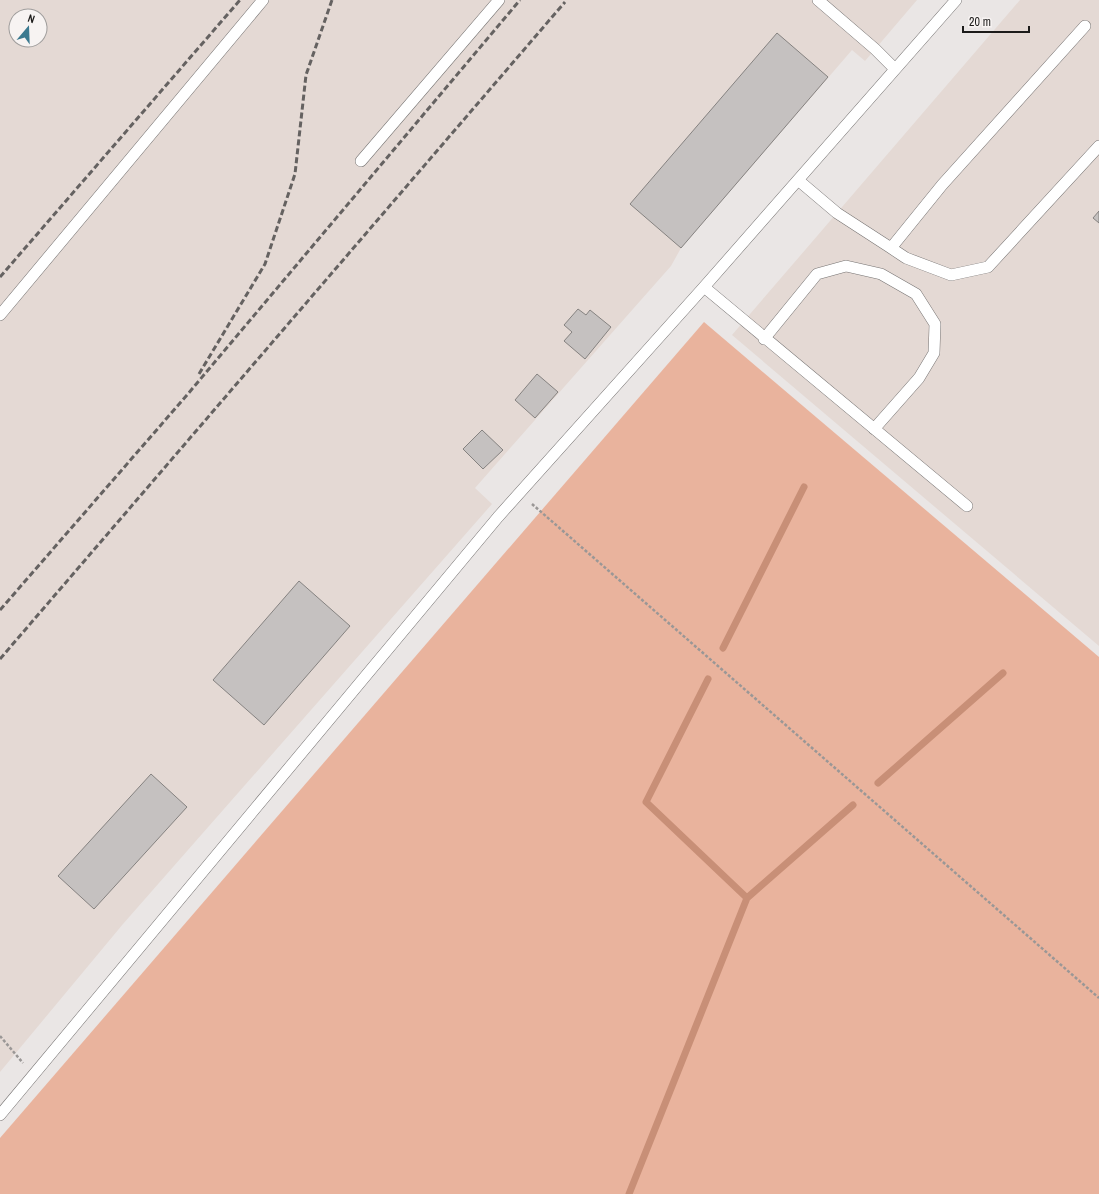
<svg xmlns="http://www.w3.org/2000/svg" width="1099" height="1194" viewBox="0 0 1099 1194" font-family="'Archivo Narrow',sans-serif">
  <rect width="100%" height="100%" fill="#eae6e5"/>
  <path fill="#e4d9d4" fill-rule="evenodd" d="M0,0h917l-52,61 -13,-11 -171,198 -10,18 -196,222 17,16 -369,420 -123,148zM16,16h24v24h-24z
    M1020,0h79v646l-367,-311z"/>
  <path fill="#e9b39d" d="M704,322l395,335v537h-1099v-56z"/>
  <g fill="none" stroke-linecap="round" stroke-linejoin="round">
    <path stroke="#c88f77" stroke-width="7" d="M723,648l81,-161
      M708,679l-62,123 101,96 106,-93
      M878,783l125,-110
      M629,1194l118,-296"/>
  </g>
  <path fill="#c5c1c0" stroke="#858280" d="M777,33l51,44 -147,171 -51,-44z
    M1099,211v12l-6,-5z
    M578,309l8,6 4,-5 21,17 -26,32 -21,-18 8,-9 -8,-7z
    M537,374l21,18 -23,26 -20,-18z
    M482,430l21,20 -20,19 -20,-20z
    M299,581l51,45 -86,99 -51,-45z
    M151,774l36,33 -93,102 -36,-33z"/>
  <g fill="none" stroke-linecap="round" stroke-linejoin="round">
    <g stroke="#767372" stroke-width="12">
      <path id="lane" d="M818,0l57,49 20,20
        M361,161l138,-161
        M798,180l39,33 54,35 51,-63 143,-159
        M891,248l15,10 45,17 37,-8 111,-121
        M704,287l263,219
        M0,315l263,-315
        M764,339l53,-65 29,-8 35,8 35,20 19,30 -1,29 -15,25 -45,51
        M0,1115l498,-598 206,-230 252,-287"/>
    </g>
    <path stroke="#9a9796" stroke-width="2.5" stroke-dasharray="3 2" stroke-linecap="butt" d="M532,504l567,494
      M0,1036l23,27"/>
    <use href="#lane" stroke="#fff" stroke-width="11"/>
    <path stroke="#656261" stroke-width="3" stroke-dasharray="6 3" stroke-linecap="butt" d="M0,277l240,-277
      M199,374l66,-110 30,-90 11,-99 26,-75
      M0,610l187,-215 333,-395
      M0,659l565,-657"/>
  </g>
  <g transform="translate(28 28) rotate(19)"><circle r="19" fill="#f7f3f2" stroke="#9f9d9c"/>
  <path d="M0-3L7 15L0 10L-7 15Z" fill="#3b798f"/>
  <text y="-6" font-size="11" font-weight="bold" text-anchor="middle" fill="#1c1b1a">N</text>
  </g>
  <path d="M963 26v6h66v-6" fill="none" stroke="#1c1b1a" stroke-width="2"/>
  <text x="969" y="26" font-size="12" fill="#1c1b1a" stroke="#f7f3f2" stroke-width="3" paint-order="stroke">20 m</text>
</svg>
